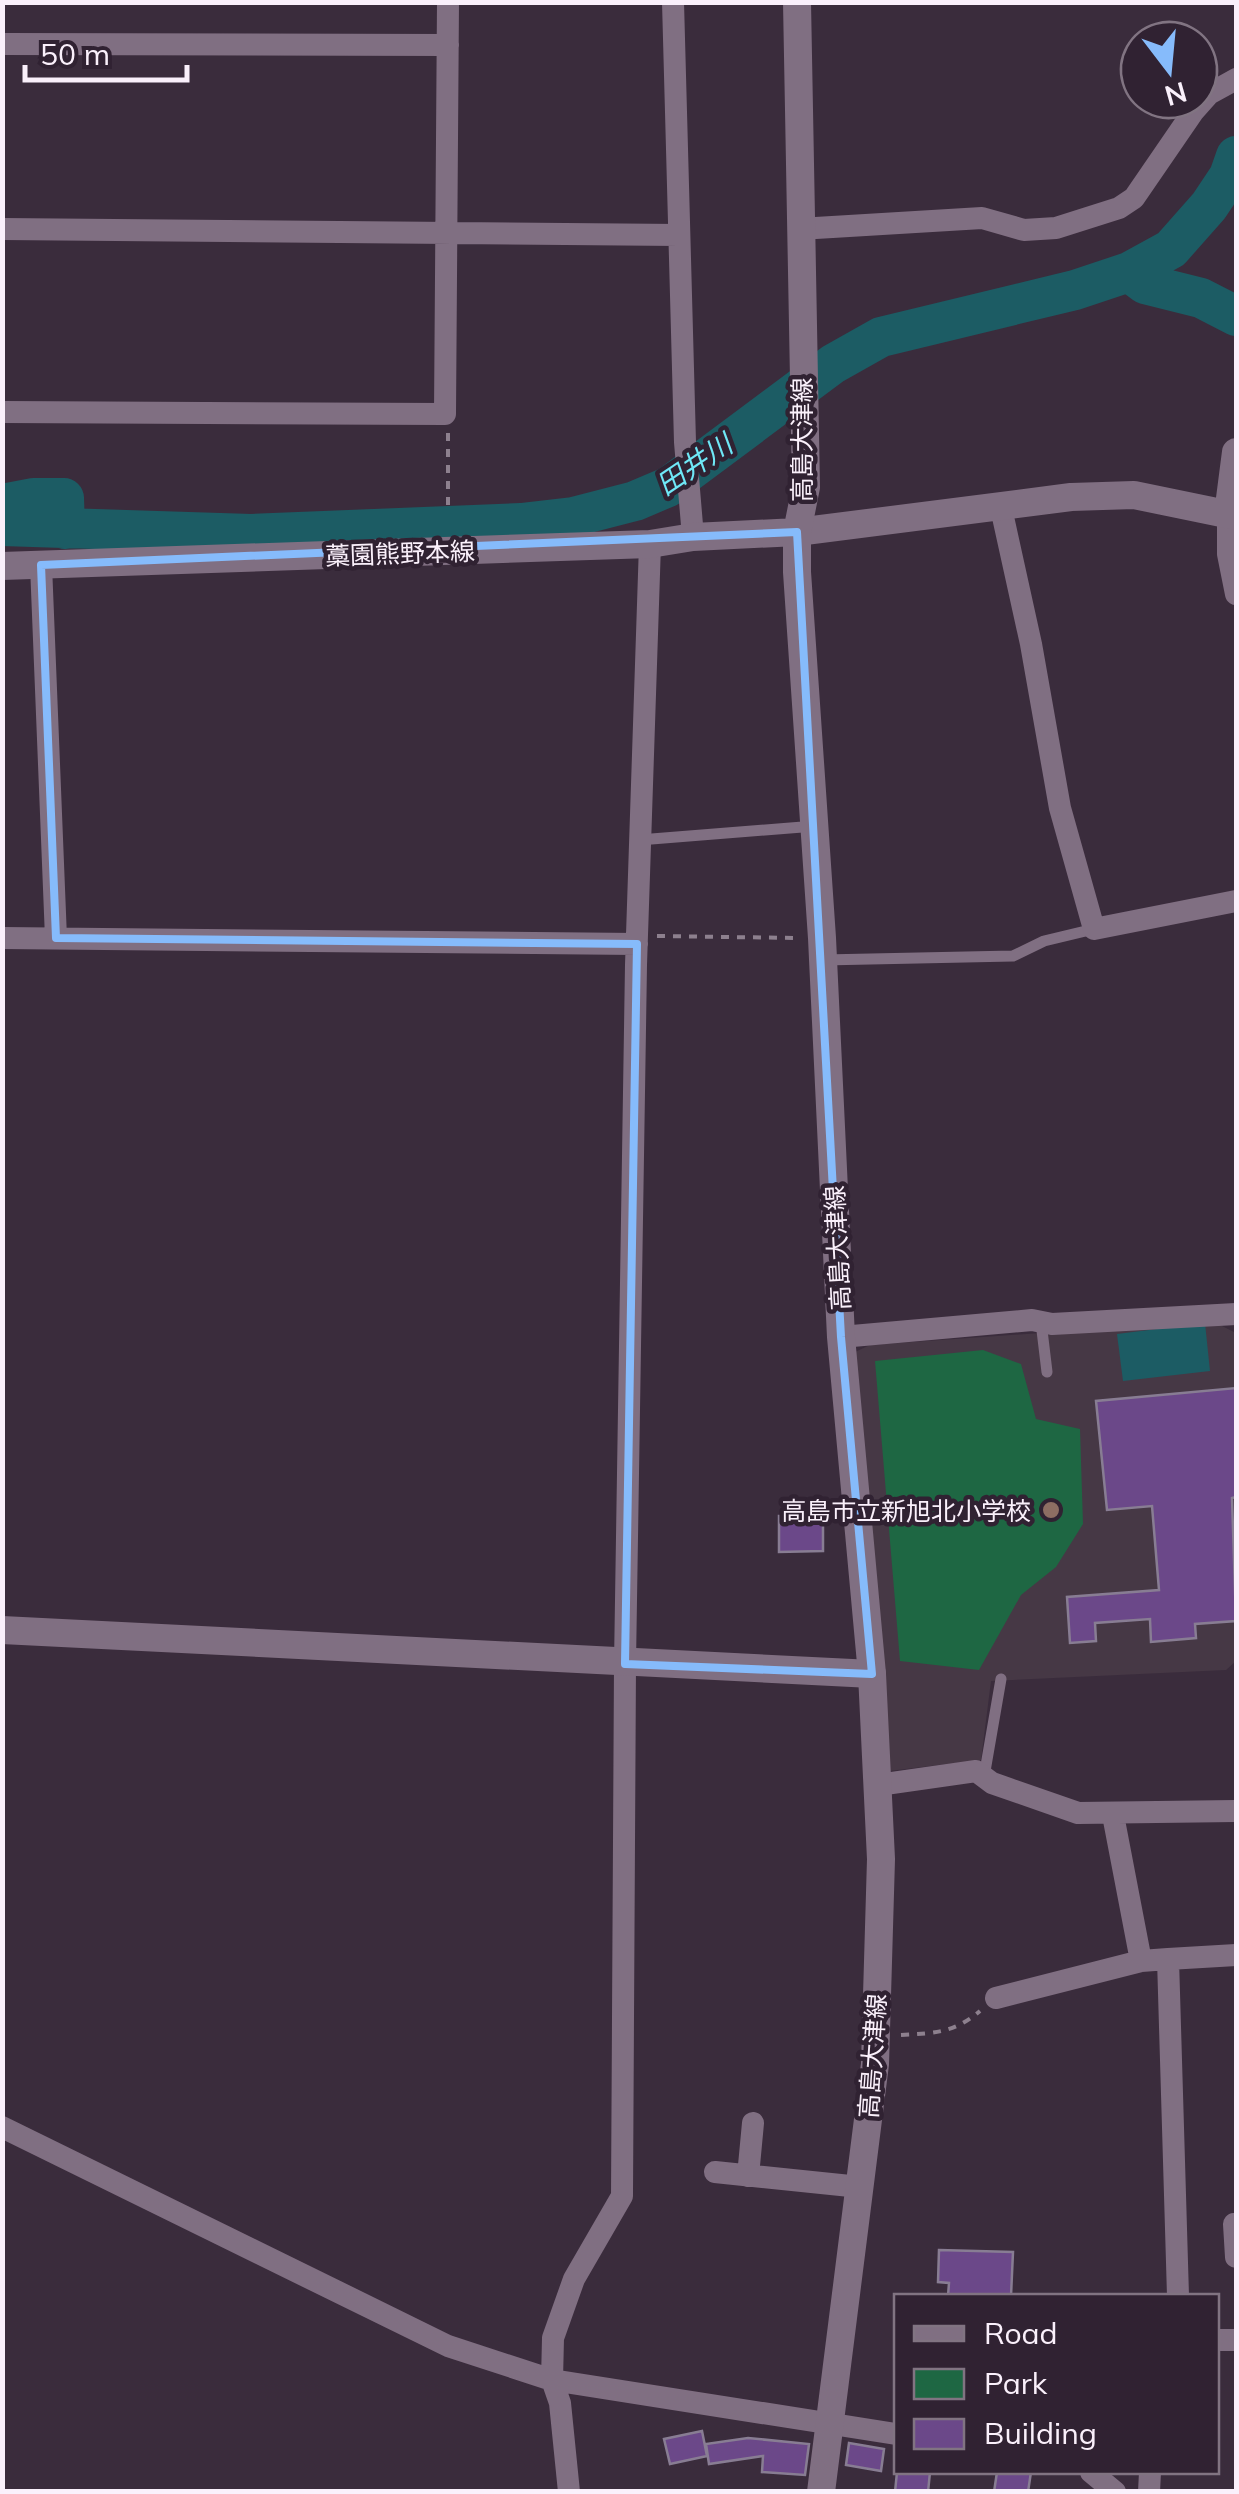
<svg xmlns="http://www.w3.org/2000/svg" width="1239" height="2494" viewBox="0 0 1239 2494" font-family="Mulish,'Noto Sans JP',sans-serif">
  <rect width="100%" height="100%" fill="#3a2c3c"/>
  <path fill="#463845" d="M1212,1321l24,12v328l-10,9 -235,11 -10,79 -92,11 -34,-419 15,-7z"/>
  <path fill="#1e6743" d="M983,1350l38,14 15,55 44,10 3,95 -27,43 -35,28 -42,75 -79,-9 -25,-300z"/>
  <path fill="#1c5c64" d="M1205,1323l5,48 -87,10 -6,-47z"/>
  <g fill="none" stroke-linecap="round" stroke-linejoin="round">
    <path stroke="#1c5c64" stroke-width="40" d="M1129,272l16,12 56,14 35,18
      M2,504l32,-6h30l1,31
      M2,526l249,8 270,-11 52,-6 62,-16 33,-14 165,-123 48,-27 194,-47 54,-18 42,-23 38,-43 20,-30 7,-20"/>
  </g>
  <path fill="#6b4889" stroke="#887d93" stroke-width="2.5" d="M1236,1388v109l-4,1 4,123 -41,3 1,14 -45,4 -1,-23 -55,4 1,18 -26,2 -3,-46 92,-7 -7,-84 -45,4 -11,-109z
    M779,1516h44v35l-44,1z
    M939,2250l74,2 -2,44h-63l1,-13 -11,-1z
    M702,2431l5,25 -37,8 -6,-25z
    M748,2438l61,6 -4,31 -43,-3 1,-16 -54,8 -3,-20z
    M849,2443l35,6 -3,22 -35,-6z
    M897,2472h33l-2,20h-33z
    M997,2472h34l-3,20h-34z"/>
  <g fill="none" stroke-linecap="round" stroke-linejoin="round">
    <path stroke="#8d808e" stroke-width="4" stroke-dasharray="8 8" stroke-linecap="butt" d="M448,433v74
      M657,936l141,2
      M901,2035c34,-2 53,-2 79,-24"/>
    <path stroke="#806f82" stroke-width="11" d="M639,840l176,-14
      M823,960l190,-4 31,-15 50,-12
      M1041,1322l6,50
      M984,1777l17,-98"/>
    <path stroke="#806f82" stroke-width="22" d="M673,2l12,440 8,95
      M2,44l446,1
      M2,229l677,6
      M799,229l183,-11 42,12 32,-2 63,-20 15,-10 59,-86 16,-18 27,-15
      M2,412l443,2 3,-412
      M1001,508l30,136 29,164 34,121 142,-28
      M1228,514v40l8,40
      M41,565l15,373
      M2,938l635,6
      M841,1337l191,-17 20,4 184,-10
      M878,1785l98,-14 16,12 86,30 158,-2
      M1113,1815l28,146
      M996,1998l145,-37 27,-2
      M2,2127l446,219 104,34 344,54
      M715,2172l145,15
      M748,2176l5,-53
      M1234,2224l2,33
      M1178,2296l-10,-337 68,-4
      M1216,2340h20
      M1091,2472l24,20
      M569,2492l-9,-89 -8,-23 1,-42 21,-59 48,-83 3,-532 11,-699 14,-421
      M1149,2492l1,-20"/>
    <path stroke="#806f82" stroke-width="28" d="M1228,514l8,-62
      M797,532l274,-35 63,-2 102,21
      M2,1630l870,44"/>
    <path stroke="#806f82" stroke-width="28" d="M797,2l9,485 -9,45v40l25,366 19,399 31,337 9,185 -6,205 -54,428
      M2,566l648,-22 43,-7 104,-5"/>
  </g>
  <path fill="none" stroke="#86bbfb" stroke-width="8" stroke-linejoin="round" d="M797,532l44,805 31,337 -247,-10 12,-720 -581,-6 -15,-373z"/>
  <circle fill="#8d6e63" stroke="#302232" stroke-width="4" cx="1051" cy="1510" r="10"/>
  <g text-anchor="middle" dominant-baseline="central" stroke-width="9" stroke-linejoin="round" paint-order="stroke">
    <g font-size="25" fill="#faf0fb" stroke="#302232">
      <text transform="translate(801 440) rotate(-90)">高島大津線</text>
      <text transform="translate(400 553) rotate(-2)">藁園熊野本線</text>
      <text transform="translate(837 1248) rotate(-93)">高島大津線</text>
      <text transform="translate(872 2056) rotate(-86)">高島大津線</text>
    </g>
    <g font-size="25" fill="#faf0fb" stroke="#302232" text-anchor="end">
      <text x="1031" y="1510">高島市立新旭北小学校</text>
    </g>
    <g font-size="28" font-style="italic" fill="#6fe8f7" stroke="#302232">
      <text transform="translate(694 464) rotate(-34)">田井川</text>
    </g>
  </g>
  <rect width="1239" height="2494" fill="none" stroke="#faf0fb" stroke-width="10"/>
  <rect x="894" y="2294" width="325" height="180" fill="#302232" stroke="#817482" stroke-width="2.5"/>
  <rect x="914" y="2326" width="50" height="15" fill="#806f82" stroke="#817482" stroke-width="2.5"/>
  <text x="984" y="2344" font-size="30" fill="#faf0fb">Road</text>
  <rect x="914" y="2369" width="50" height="30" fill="#1e6743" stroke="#817482" stroke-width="2.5"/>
  <text x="984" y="2394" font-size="30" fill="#faf0fb">Park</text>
  <rect x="914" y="2419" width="50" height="30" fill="#6b4889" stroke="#817482" stroke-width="2.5"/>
  <text x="984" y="2444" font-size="30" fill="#faf0fb">Building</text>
  <g transform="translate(1169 70) rotate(164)"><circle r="48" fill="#302232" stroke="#817482" stroke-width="2.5"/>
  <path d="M0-8L18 38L0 25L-18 38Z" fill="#86bbfb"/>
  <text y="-15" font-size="28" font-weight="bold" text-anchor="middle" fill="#faf0fb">N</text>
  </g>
  <path d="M25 65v15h162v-15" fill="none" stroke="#faf0fb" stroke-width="5"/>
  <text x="40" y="65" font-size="30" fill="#faf0fb" stroke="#302232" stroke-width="8" paint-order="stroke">50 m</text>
</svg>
